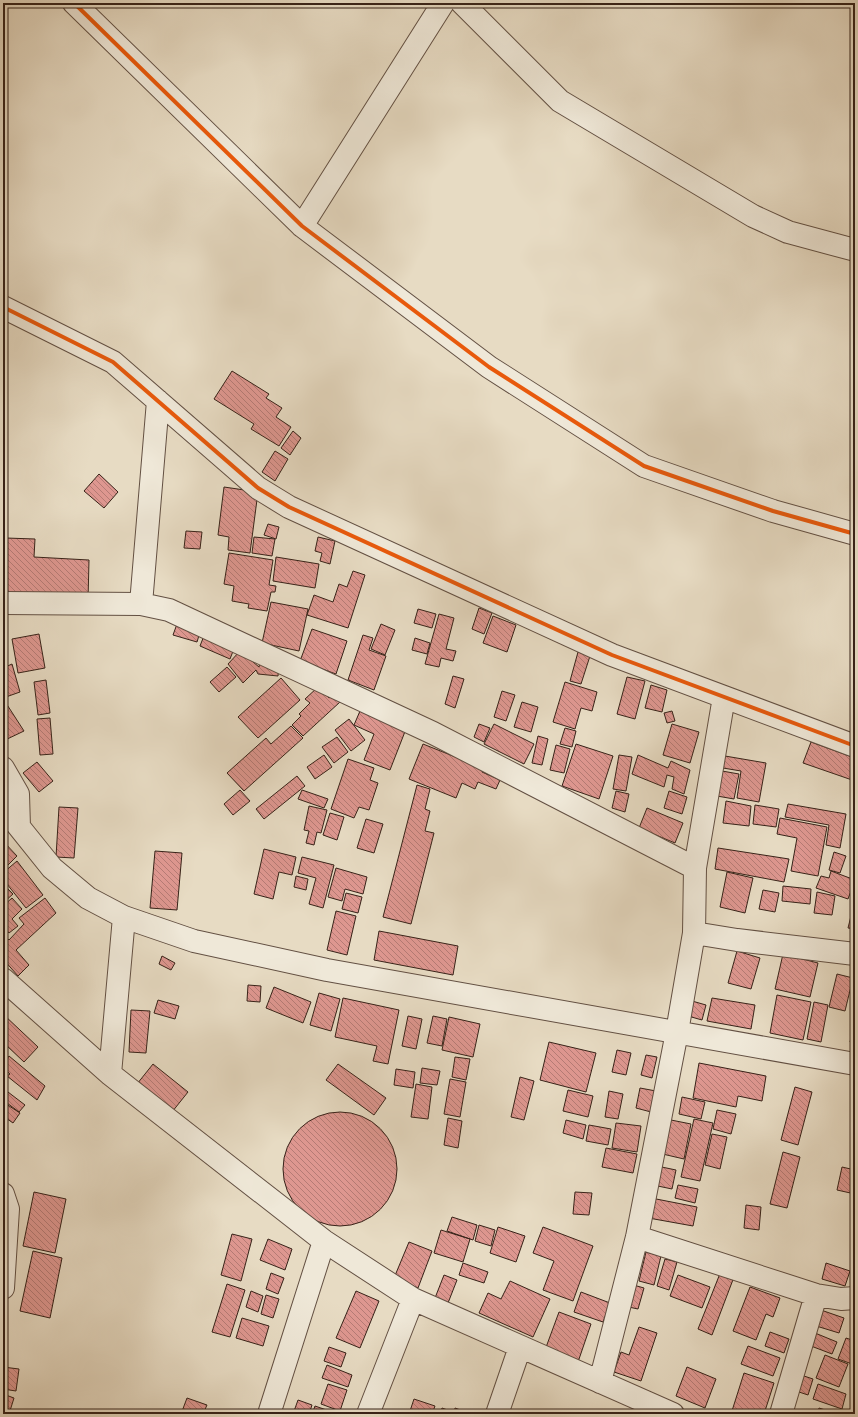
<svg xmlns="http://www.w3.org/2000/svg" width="858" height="1417" viewBox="0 0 858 1417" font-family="Alegreya,serif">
  <defs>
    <pattern id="building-back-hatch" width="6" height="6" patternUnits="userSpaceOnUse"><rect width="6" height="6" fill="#de9790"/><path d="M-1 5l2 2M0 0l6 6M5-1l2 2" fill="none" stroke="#b57b75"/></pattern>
  </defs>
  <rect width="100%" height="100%" fill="#e7dbc3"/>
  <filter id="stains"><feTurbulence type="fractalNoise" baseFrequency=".005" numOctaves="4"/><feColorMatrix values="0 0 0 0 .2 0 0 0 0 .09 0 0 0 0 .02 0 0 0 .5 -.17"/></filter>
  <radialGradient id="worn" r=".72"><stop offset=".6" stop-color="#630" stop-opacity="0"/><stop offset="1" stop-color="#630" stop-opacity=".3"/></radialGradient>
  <path fill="url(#building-back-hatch)" stroke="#372218" d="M232,371l37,23 -3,4 16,10 -6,9 15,10 -12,19 -28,-17 3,-5 -40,-25z
    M293,431l8,7 -11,17 -9,-7z
    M275,451l13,8 -13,22 -13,-9z
    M99,474l19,18 -14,16 -20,-17z
    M224,487l34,5 -8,61 -22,-3 1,-13 -11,-2z
    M268,524l11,3 -3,12 -12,-4z
    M186,531l16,1 -2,17 -16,-1z
    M254,537l21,2 -3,17 -20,-3z
    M318,537l17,4 -5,23 -10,-3 2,-8 -7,-2z
    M6,538l29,1 -1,18 55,3 -1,41 -85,-3v-44h2z
    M229,553l44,7 -4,25 7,1 -1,6h-4l-4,19 -19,-3 1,-4 -17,-3 2,-15 -10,-2z
    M276,557l43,7 -4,24 -42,-7z
    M353,571l12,4 -17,53 -41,-13 7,-20 19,7 6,-18 8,3z
    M271,602l37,7 -9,42 -37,-8z
    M479,608l13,5 -8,21 -12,-5z
    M418,609l18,5 -4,14 -18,-5z
    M439,614l15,4 -8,31 10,2 -3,10 -12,-3 -2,9 -14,-3z
    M493,616l23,9 -9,27 -24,-9z
    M177,624l23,8 -3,10 -24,-7z
    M381,624l14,6 -10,25 -14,-6z
    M312,629l35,12 -11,33 -36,-13z
    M205,633l30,13 -5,13 -30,-13z
    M39,634l6,34 -27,5 -6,-34z
    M363,635l10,3 -4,12 17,6 -12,34 -26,-10z
    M415,638l15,5 -3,11 -15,-4z
    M240,651l19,16 1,-5 19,3 -1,11 -20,-2 -2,-4 -13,13 -15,-19z
    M578,652l12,4 -9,28 -11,-3z
    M12,664l8,28 -17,6v-30z
    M227,667l9,10 -17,15 -9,-10z
    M453,676l11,3 -9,29 -10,-4z
    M627,677l18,4 -10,38 -18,-5z
    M281,678l19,22 -42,38 -20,-21z
    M46,680l4,33 -12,2 -4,-33z
    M565,682l32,10 -5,19 -11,-3 -6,21 -22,-7z
    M651,685l16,5 -5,22 -17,-4z
    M318,687l11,11 4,-3 7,7 -37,34 -11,-11 9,-9 -2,-2 11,-11 -5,-4z
    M502,691l13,4 -9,26 -12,-4z
    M4,700l20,31 -21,10v-40z
    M522,702l16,5 -7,25 -17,-5z
    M360,711l46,18 -16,41 -26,-10 10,-26 -20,-9z
    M672,711l3,10 -8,2 -3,-10z
    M50,718l3,36 -13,1 -3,-36z
    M349,719l16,21 -14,11 -16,-21z
    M479,724l11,4 -6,14 -10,-5z
    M494,724l40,20 -10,20 -40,-20z
    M672,724l27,8 -9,31 -27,-8z
    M291,726l12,12 -59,53 -17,-18 39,-35 5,6z
    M565,728l11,3 -4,16 -12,-3z
    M538,736l10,3 -6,26 -10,-2z
    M337,737l11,15 -14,11 -12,-16z
    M811,742l44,16v23l-52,-18z
    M423,744l60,24 -1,4 18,8 -4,9 -18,-7 -3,7 -13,-6 -6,15 -47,-19z
    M576,744l37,12 -14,43 -37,-13z
    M556,745l14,4 -6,24 -14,-3z
    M324,755l8,12 -17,12 -8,-12z
    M619,755l13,2 -6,34 -13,-2z
    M638,755l30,13 3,-7 19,9 -6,24 -12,-5 2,-12 -7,-2 -3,12 -32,-13z
    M725,756l41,7 -7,39 -22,-4 4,-27 -18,-3z
    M348,759l26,9 -4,12 8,3 -9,27 -10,-3 -5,11 -23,-9z
    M37,762l16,19 -14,11 -16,-19z
    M722,771l17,3 -5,25 -17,-3z
    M297,776l8,10 -41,33 -8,-10z
    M417,785l13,4 -5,20 5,2 -5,20 9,2 -23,91 -28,-7z
    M240,790l10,11 -17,14 -9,-11z
    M302,790l26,9 -4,9 -26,-9z
    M616,791l13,3 -4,18 -13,-4z
    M669,791l18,6 -5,17 -18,-6z
    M726,801l25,5 -2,20 -26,-3z
    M788,804l58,10 -6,34 -14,-3 3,-20 -44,-8z
    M755,805l24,4 -3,18 -23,-3z
    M309,806l18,4 -6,23 -4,-1 -3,13 -8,-2 3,-12 -5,-1z
    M59,807l19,1 -4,50 -18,-1z
    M647,808l36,15 -8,20 -36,-15z
    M330,813l14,4 -7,23 -14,-5z
    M780,818l47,9 -9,49 -27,-5 6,-33 -20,-4z
    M366,819l17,5 -9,29 -17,-5z
    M3,841l14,15 -14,14z
    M718,848l71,11 -5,23 -69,-13z
    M264,849l32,8 -4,18 -13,-3 -6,27 -19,-5z
    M155,851l27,2 -5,57 -27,-2z
    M834,852l12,4 -6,17 -11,-3z
    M302,857l32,8 -11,43 -14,-4 7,-26 -18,-5z
    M17,861l26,34 -17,13 -23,-29v-6z
    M336,868l31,9 -4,17 -18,-5 -3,12 -14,-4z
    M831,871l24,9 -7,19 -32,-11 5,-12 8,2z
    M727,872l26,6 -8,35 -25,-6z
    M296,876l12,3 -2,11 -12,-3z
    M3,884l10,10 -10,9z
    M783,886l28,3 -1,15 -28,-3z
    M763,890l16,3 -4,19 -16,-3z
    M817,892l18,4 -3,19 -18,-2z
    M346,893l16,4 -4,16 -16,-4z
    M12,898l10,11 -10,10 6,7 -9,7 -5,-6 -1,1v-22z
    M45,898l11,15 -40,37 13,15 -11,11 -15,-17v-25l6,6 15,-16 -5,-6z
    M855,900v29l-7,-1z
    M336,911l20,5 -9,39 -20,-5z
    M379,931l79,15 -5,29 -79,-15z
    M737,951l23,7 -9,31 -23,-6z
    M783,954l35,9 -8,34 -35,-8z
    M162,956l13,7 -4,7 -12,-6z
    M837,974l16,4 -8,33 -16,-4z
    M248,985l13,1 -1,16 -13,-1z
    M274,987l37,15 -8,21 -37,-15z
    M319,993l21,6 -9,32 -21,-6z
    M777,995l34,7 -8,38 -33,-7z
    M343,998l56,12 -11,54 -15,-3 4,-15 -42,-9z
    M712,998l43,7 -4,24 -44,-8z
    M158,1000l21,6 -4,13 -21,-6z
    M692,1001l14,4 -4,15 -14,-4z
    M814,1002l14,3 -7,37 -14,-3z
    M131,1010l19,1 -4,42 -17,-1z
    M3,1014l35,33 -14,15 -18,-17 -3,3z
    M408,1016l14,3 -6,30 -14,-3z
    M433,1016l14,3 -5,27 -15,-3z
    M449,1017l31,7 -7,33 -31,-7z
    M855,1023v21l-5,-2z
    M549,1042l47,11 -10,39 -46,-12z
    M617,1050l14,3 -5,22 -14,-3z
    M646,1055l11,2 -5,21 -11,-3z
    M9,1056l36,30 -8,14 -30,-24 3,-2 -7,-6v-3z
    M455,1057l15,2 -4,21 -14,-3z
    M699,1063l67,13 -4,25 -24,-5 -2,11 -43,-9z
    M153,1064l35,28 -16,20 -35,-28z
    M338,1064l48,34 -12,17 -48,-35z
    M422,1068l18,3 -3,14 -17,-2z
    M396,1069l19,3 -2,16 -19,-3z
    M520,1077l14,4 -10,39 -13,-3z
    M450,1079l16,3 -6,35 -16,-3z
    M416,1084l16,3 -4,32 -17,-2z
    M795,1087l17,5 -14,53 -17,-5z
    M640,1088l16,3 -5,21 -15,-4z
    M568,1090l25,6 -5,21 -25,-6z
    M609,1091l14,3 -5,25 -13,-2z
    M8,1092l17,13 -6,7 -16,-12z
    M682,1097l23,5 -4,17 -22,-5z
    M3,1102l17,11 -7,10 -10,-7z
    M717,1110l19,4 -5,20 -18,-5z
    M283 1169a57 57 0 1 1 114 0a57 57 0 1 1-114 0Z
    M448,1118l14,3 -4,27 -14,-3z
    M661,1118l30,6 -7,35 -30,-7z
    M694,1119l19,4 -13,58 -19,-4z
    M566,1120l20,5 -3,14 -20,-6z
    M616,1123l25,3 -4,26 -25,-4z
    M589,1125l22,4 -3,16 -22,-4z
    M712,1134l15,3 -7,32 -15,-4z
    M606,1148l31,6 -4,19 -31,-6z
    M783,1152l17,5 -13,51 -17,-4z
    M657,1166l19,4 -4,19 -19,-4z
    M842,1167l13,3v24l-18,-4z
    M678,1185l20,4 -3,14 -20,-5z
    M34,1192l32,7 -11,54 -32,-7z
    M575,1192l17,1 -3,22 -16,-1z
    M646,1197l51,10 -4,19 -50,-9z
    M746,1205l15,2 -2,23 -15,-2z
    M452,1217l25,8 -4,15 -26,-9z
    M479,1225l16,5 -4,16 -16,-5z
    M498,1227l27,9 -9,26 -26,-9z
    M543,1227l50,19 -20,55 -30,-11 11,-29 -21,-8z
    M441,1230l29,9 -7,23 -29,-9z
    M232,1234l20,5 -11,42 -20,-6z
    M268,1239l24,10 -7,21 -25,-10z
    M409,1242l23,9 -14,37 -24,-10z
    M33,1251l29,7 -12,60 -30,-7z
    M646,1252l15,4 -7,29 -15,-4z
    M665,1259l12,3 -8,28 -12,-4z
    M463,1263l25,9 -4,11 -25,-8z
    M826,1263l24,8 -5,15 -23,-7z
    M721,1271l13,6 -22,58 -14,-6z
    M271,1273l13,5 -6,16 -12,-5z
    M444,1275l13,5 -9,23 -13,-5z
    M678,1275l32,12 -8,21 -32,-12z
    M510,1281l40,18 -17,38 -54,-24 9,-20 13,6z
    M227,1284l18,6 -15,47 -18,-5z
    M630,1284l14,4 -6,21 -14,-3z
    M750,1287l30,11 -7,19 -7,-3 -10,26 -23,-9z
    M251,1291l12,5 -5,16 -12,-5z
    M356,1291l23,10 -19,47 -24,-10z
    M581,1292l29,11 -7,19 -29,-10z
    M266,1295l13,4 -6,19 -12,-4z
    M818,1309l26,9 -5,15 -26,-8z
    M559,1312l32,12 -13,38 -33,-12z
    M242,1318l27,8 -6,20 -27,-8z
    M639,1327l18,6 -16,48 -27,-9 7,-20 8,3z
    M770,1332l19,7 -5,14 -19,-7z
    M815,1333l22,9 -5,12 -21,-8z
    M846,1338l9,3v24l-17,-6z
    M748,1346l32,12 -7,18 -32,-12z
    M329,1347l17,6 -5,14 -17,-6z
    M825,1355l23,9 -9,23 -23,-9z
    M327,1365l25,10 -4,12 -26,-9z
    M3,1367l16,2 -3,22 -13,-2z
    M687,1367l29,12 -11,29 -29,-12z
    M744,1373l30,10 -10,31h-33z
    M795,1373l18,6 -5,16 -18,-6z
    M328,1384l19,6 -7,21 -19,-7z
    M818,1384l28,10 -4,15 -29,-10z
    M3,1394l11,4 -5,16h-6z
    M855,1397v17h-1l-5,-2z
    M187,1398l20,7 -4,9h-22z
    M414,1399l21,7 -3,8h-23z
    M298,1400l14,5 -3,9h-16z
    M315,1406l23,8h-26z
    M442,1408l11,4v2h-13z
    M455,1408l11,4 -1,2h-11z
    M819,1408l16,5 -1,1h-17z"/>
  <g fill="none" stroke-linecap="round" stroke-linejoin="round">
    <g stroke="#635043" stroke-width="24">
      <path id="minor" d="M74,3l228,223 187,141 155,99 129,45 82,23
        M462,3l98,98 193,115 35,16 67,18
        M302,226l141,-223
        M3,307l110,55 145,126 31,19 323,148 243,91
        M3,603l138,1 28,6 264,123 262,135
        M141,604l17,-203
        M3,768l15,26 1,33
        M3,807l49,61 36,30 36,19 70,24 133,29 528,94
        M694,933l43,7 118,14
        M3,979l107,95 214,167 89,58 260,115
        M110,1074l14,-157
        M3,1194l5,15 -5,79
        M637,1237l179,58 25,4 14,-1
        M600,1382l37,-145 40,-205 17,-99 1,-65 29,-171
        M269,1414l55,-173
        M368,1414l45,-115
        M497,1414l23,-67
        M781,1414l35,-119"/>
    </g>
    <use href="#minor" stroke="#efe8d8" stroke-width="22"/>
    <g stroke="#efe8d8" stroke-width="6">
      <path id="cycleway" d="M74,3l228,223 187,141 155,99 129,45 82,23
        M3,307l110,55 145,126 31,19 323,148 243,91"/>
    </g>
    <use href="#cycleway" stroke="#e8590c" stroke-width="4"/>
  </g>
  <rect width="858" height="1417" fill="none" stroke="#e7dbc3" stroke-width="16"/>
  <rect x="4" y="4" width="850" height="1409" fill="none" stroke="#372218" stroke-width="2"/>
  <rect x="8" y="8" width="842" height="1401" fill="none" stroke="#372218"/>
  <rect width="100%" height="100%" filter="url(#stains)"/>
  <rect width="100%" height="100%" fill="url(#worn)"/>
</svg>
